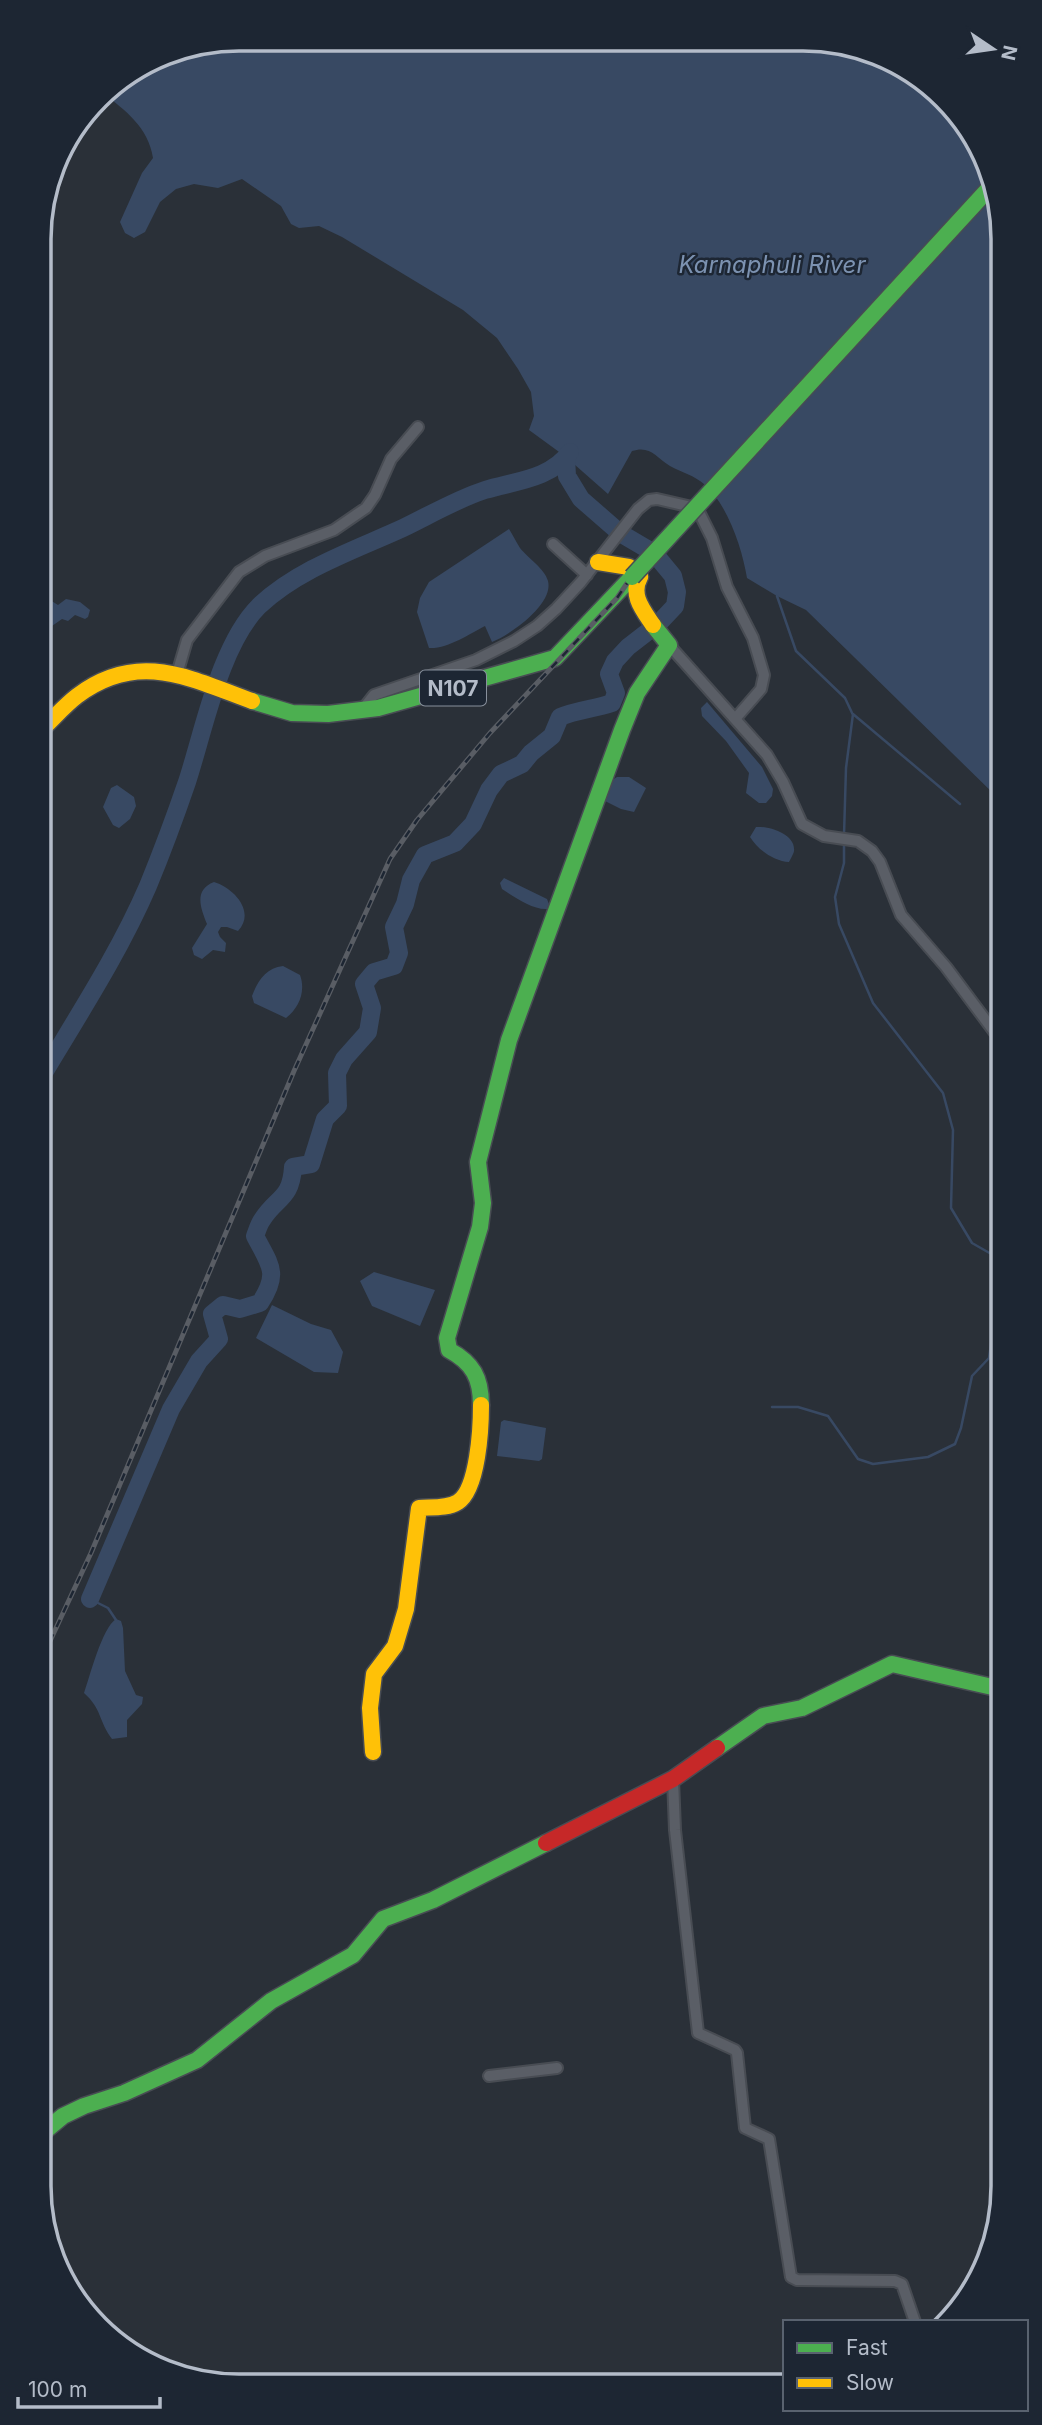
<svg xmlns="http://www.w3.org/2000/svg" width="1042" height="2425" viewBox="0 0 1042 2425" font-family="Inter,sans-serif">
  <rect width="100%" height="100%" fill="#2a3038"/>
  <path fill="#384963" d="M239,39l603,3 103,55 52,90 2,612 -193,-189 -29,-14 -30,-18c-5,-30 -19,-73 -43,-94 -9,-8 -23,-12 -34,-18 -14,-9 -20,-21 -38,-15l-24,43 -42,-37 -37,-27 5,-14 -3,-24 -13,-23 -21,-31 -34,-28 -121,-73 -23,-11 -20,2 -8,-4 -10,-18 -39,-27 -24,9 -24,-4 -18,5 -16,13 -15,30 -11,6 -9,-5 -5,-11 22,-49 11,-15c-5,-31 -27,-47 -50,-65l3,-5 57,-34z
    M509,529c4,6 7,13 11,19 8,10 25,21 28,33 6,23 -38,54 -56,61l-7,-16c-16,8 -37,23 -56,22l-12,-36 3,-14 9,-16z
    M66,599l14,3 10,8 -2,7 -3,2 -10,-4 -7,6 -6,-2 -10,7 -7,-2 -3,-19 8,-5 8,5z
    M707,702l55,65 11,22 -1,7 -6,7h-7l-13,-10 3,-20 -23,-32 -24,-25 -1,-8z
    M617,777h12l17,11 -12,24 -13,-3 -16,-8c-1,-8 5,-21 12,-24z
    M117,785l17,12 2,9 -6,13 -11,9 -6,-3 -10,-18 8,-19z
    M756,827c13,-1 40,7 38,24 0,2 -4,9 -5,11 -15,-1 -31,-12 -39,-25z
    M504,878l43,21 2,5 -2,5c-14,1 -33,-12 -45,-20l-2,-6z
    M214,882c20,6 42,30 24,49l-11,-4h-6l-3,5 2,5 6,6 -1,9 -12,-2 -11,9 -8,-4 -2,-7 15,-24c-6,-15 -14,-34 7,-42z
    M283,966l17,9c6,16 -1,33 -14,43l-32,-15 -2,-7c6,-16 14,-28 31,-30z
    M374,1272l61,18 -15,36 -48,-20 -12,-25z
    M272,1305l39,19 20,6 12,22 -5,21 -24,-1 -58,-34z
    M504,1420l42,8 -4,31 -3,2 -42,-5 4,-34z
    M116,1619l5,2 2,7 2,43 11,24 7,2 -1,7 -15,16v17l-15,2c-13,-17 -10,-30 -28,-46 6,-17 18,-65 32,-74z"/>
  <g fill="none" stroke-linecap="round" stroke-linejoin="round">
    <path stroke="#384963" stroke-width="2.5" d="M777,596l19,55 49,47 8,17v-1l-7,54 -2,67
      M853,714l107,90
      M844,842v21l-9,34 4,27 34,79 70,90 10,37 -2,78 21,35 28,16
      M772,1407h26l30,9 30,43 15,5 55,-7 27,-13 6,-16 11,-52 17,-18 4,-28 7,-25
      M90,1599l18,9 8,12"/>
    <path stroke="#384963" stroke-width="18" d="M42,1076c37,-62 77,-123 106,-190 14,-34 27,-69 39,-104 17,-52 33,-137 72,-176 39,-37 96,-56 144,-78 27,-13 54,-29 82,-38 30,-9 66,-11 85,-38
      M90,1599l81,-190 28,-48 20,-22 -7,-25 11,-9 17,4 20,-6c20,-30 10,-38 -5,-67 2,-5 4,-12 7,-16 14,-23 29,-20 31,-53l18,-3 14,-45 13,-13 -1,-33 7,-14 24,-27 4,-24 -8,-24 10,-12 20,-6 5,-13 -5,-26 11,-23 6,-24 14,-25 30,-12 18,-19 16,-34 12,-16 21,-10 9,-11 21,-17 8,-19c17,-7 34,-8 52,-14l4,-10 -7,-19 6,-13 13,-14 31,-24 16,-17 2,-14 -4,-16 -19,-23 -34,-20 -39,-34 -14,-23 -1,-19"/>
    <g stroke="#484c53" stroke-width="14">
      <path id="street" d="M553,544l34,31
        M669,645l98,110 16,27 19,42 22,12 34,5 14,10 8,11 21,53 45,52 53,71
        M177,674l10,-34 52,-68 26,-16 69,-26 32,-22 9,-13 16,-36 27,-32
        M363,709l11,-14 102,-35 38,-19 23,-15 19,-17 25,-27 57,-73 11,-9 8,-1 35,8 7,5 13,26 15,49 26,51 11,37 -3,14 -26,30
        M673,1779l2,51 23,203 37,17 2,3 8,75 24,11 22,138 6,3 98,1 7,3 13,38
        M489,2076l68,-8"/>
    </g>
    <g stroke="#484c53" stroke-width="19">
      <path id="fast" d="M252,701l40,12 36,1 50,-6 177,-50 77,-81
        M481,1405c0,-27 -8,-42 -32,-55l-2,-12 33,-111 3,-24 -5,-41 31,-122 113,-310 15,-37 32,-48 -16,-20
        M717,1748l46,-32 39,-8 90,-44 109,25
        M45,2131l18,-15 21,-10 40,-13 73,-33 74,-59 82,-46 30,-36 50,-19 113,-57"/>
    </g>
    <g stroke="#484c53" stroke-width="19">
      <path id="slow" d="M598,562l31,5 11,10c-10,18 3,33 13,48
        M41,730c12,-11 23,-24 36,-34 61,-46 112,-18 175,5
        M373,1752l-3,-44 4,-34 21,-28 11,-37 13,-101c12,-1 28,1 39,-6 20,-13 23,-74 23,-97"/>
    </g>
    <g stroke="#484c53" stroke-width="19">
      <path id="jam" d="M546,1843l127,-64 44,-31"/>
    </g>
    <use href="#street" stroke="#5a5e66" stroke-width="10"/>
    <use href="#fast" stroke="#4caf50" stroke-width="16"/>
    <use href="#slow" stroke="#ffc107" stroke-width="16"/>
    <use href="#jam" stroke="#c62828" stroke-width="16"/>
    <g stroke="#595d64" stroke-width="5">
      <path id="rail" d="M43,1656l48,-103 203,-482 96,-212 27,-39 73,-87 127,-135 15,-22 362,-393"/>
    </g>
    <use href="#rail" stroke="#1d2633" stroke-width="2.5" stroke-dasharray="8" stroke-linecap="butt"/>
    <g stroke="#474c53" stroke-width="19" stroke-linecap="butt">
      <path id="fast-bridge" d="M632,577l362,-394"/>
    </g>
    <use href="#fast-bridge" stroke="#4caf50" stroke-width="16"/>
  </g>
  <g text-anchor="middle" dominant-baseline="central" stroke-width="5" stroke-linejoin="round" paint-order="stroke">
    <rect fill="#1d2633" stroke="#878f9c" stroke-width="2" x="420" y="670.5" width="66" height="35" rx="5"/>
    <g font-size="21" font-weight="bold" fill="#b4bcc9">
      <text x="453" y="688">N107</text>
    </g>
    <g font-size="24" font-style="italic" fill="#7c92b1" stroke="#1d2633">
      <text x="772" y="264">Karnaphuli River</text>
    </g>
  </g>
  <path d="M0 0H1042V2425H0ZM239 51H803A188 188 0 0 1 991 239V2186A188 188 0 0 1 803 2374H239A188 188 0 0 1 51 2186V239A188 188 0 0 1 239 51Z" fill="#1d2633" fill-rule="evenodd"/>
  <path fill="none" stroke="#b4bcc9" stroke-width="3.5" d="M239 51H803A188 188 0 0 1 991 239V2186A188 188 0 0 1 803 2374H239A188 188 0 0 1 51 2186V239A188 188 0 0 1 239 51Z"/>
  <rect x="783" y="2320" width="245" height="91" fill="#1d2633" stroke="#59626f" stroke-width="2"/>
  <rect x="797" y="2343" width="35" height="10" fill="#4caf50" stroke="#59626f" stroke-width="2"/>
  <text x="846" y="2355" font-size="21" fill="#b4bcc9">Fast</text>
  <rect x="797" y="2378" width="35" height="10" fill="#ffc107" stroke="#59626f" stroke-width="2"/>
  <text x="846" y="2390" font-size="21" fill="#b4bcc9">Slow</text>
  <g transform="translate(993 49) rotate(103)" stroke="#1d2633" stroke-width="5" paint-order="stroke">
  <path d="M0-5L12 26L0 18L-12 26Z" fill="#b4bcc9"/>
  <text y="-10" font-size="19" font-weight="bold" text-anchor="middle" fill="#b4bcc9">N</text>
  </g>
  <path d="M18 2397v10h142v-10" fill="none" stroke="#b4bcc9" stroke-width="3.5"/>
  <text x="28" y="2397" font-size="21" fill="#b4bcc9" stroke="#1d2633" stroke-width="5" paint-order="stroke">100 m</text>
</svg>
